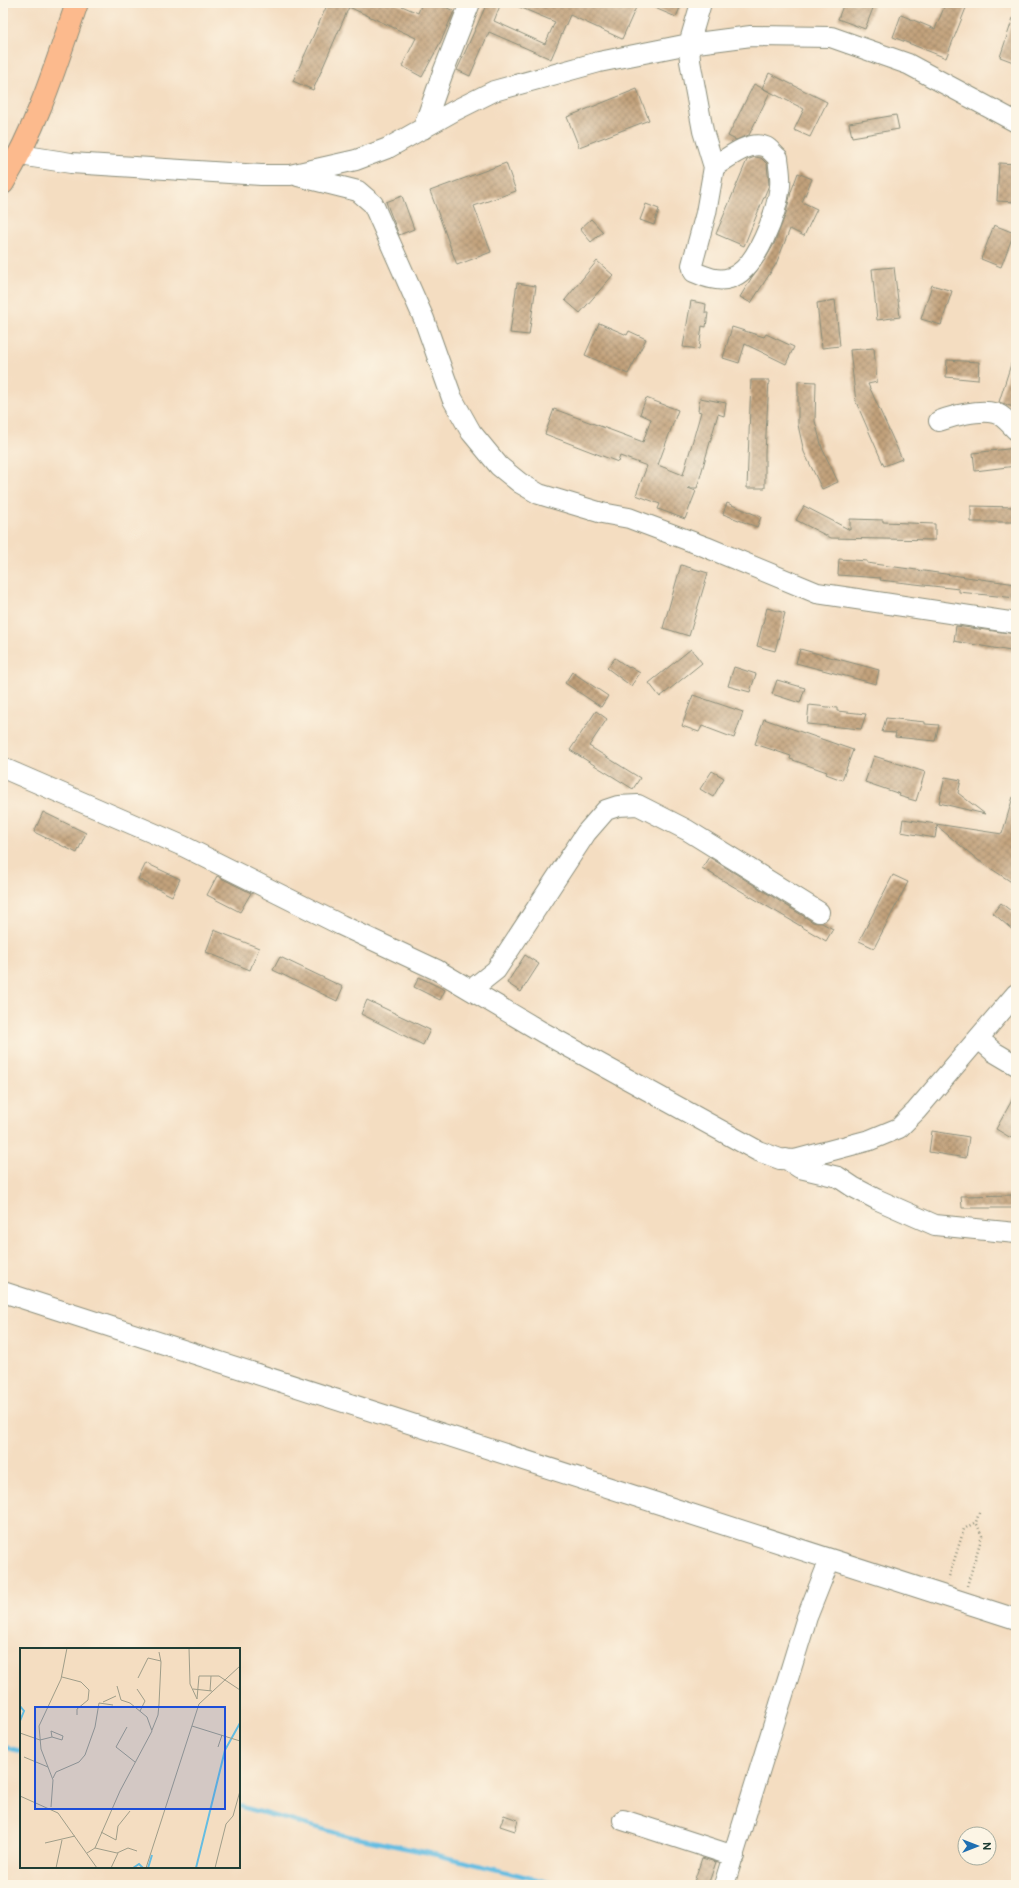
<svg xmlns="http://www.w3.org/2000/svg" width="1019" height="1888" viewBox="0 0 1019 1888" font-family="'Balsamiq Sans',sans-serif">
  <defs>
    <pattern id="building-cross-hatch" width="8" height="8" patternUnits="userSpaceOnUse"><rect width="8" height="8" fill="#c2a27c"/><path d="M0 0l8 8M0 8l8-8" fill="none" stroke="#9d8566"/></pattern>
  </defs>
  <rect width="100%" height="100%" fill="#fcf5e5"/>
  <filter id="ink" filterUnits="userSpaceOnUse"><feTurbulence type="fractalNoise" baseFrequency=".025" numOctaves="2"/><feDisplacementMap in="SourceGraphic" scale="8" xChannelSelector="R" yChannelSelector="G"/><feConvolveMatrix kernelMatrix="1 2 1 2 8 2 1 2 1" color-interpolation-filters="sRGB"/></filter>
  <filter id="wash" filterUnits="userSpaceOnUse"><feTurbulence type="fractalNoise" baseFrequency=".012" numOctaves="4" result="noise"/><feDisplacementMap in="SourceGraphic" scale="16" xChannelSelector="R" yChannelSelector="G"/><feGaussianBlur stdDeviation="0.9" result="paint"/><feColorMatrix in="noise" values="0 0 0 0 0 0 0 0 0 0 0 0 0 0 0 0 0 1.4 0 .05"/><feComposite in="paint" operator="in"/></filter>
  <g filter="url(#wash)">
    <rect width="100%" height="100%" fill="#f4ddc1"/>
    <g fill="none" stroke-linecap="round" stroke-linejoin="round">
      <path stroke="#65bde2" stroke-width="4.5" d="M3,1747l18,4
        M239,1806l104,29 86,18 131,32"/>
    </g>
    <g id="blocks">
      <path fill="url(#building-cross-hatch)" d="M328,3h67l23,10 4,-10h14l18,8 -12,28 -20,38 -20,-11 14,-28 -67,-31 -36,83 -20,-9z
        M487,3h14l-7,18 51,23 10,-22 -45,-19h128l-16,36 -52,-24 -19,44 -62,-27 -19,44 -13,-6z
        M643,3h39l-6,14z
        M844,3h31l-10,26 -27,-10z
        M946,3h22l-22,55 -53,-21 8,-22 34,14z
        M1014,15l2,1v47l-16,-6z
        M769,73l58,29 -17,35 -16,-7 10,-21 -42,-21z
        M754,84l16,8 -21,43 -13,5 -8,-4z
        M637,89l12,31 -70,27 -12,-30z
        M896,115l3,14 -47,8 -3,-14z
        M755,157l6,1 6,6 2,21 -25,61 -28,-12 31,-74z
        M506,163l10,28 -42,15 17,46 -34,13 -27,-74z
        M999,163l17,1v38l-19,-1z
        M798,173l14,6 -10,23 15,7 -13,27 -14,-7 -14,35 -25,39 -11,-6 12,-20 14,-19 8,-14 12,-31 5,-21z
        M402,196l12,33 -15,6 -13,-33z
        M646,204l13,5 -5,16 -14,-5z
        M591,219l12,13 -12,10 -11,-13z
        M994,225l20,8 -13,34 -20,-8z
        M597,261l16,14 -33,38 -15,-13z
        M894,267l6,50 -23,3 -5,-51z
        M517,283l19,3 -7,49 -19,-2z
        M932,285l20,6 -11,34 -20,-6z
        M835,300l5,46 -18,2 -5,-45z
        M691,301l15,3 -1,9h3l-2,14 -4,-1 -3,23 -16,-2z
        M599,323l28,12 2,-4 17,8 -18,35 -43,-19z
        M732,327l32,10 2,-3 28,13 -8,17 -41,-20 -6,19 -16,-5z
        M874,348l3,34 -9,2 34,75 -18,7 -28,-64 -6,-52z
        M1013,358h3v50l-17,-6z
        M947,360l32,2 -1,18 -32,-3z
        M751,380h18l-4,72v36h-18z
        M798,381l18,1 -1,39 7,27 16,34 -16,7 -18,-37 -6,-27z
        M646,398l32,12 -20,55 25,10 18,-63 -3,-1 2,-13 26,5 -2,13 -6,-2 -21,74h-9l8,3 -11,28 -27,-10 2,-5 -24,-9 11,-29 -27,-10 -2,6 -73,-28 9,-25 89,33 8,-23 -11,-5z
        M1016,448v18l-41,5 -2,-18z
        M727,503l34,14 -4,10 -34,-13z
        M804,506l46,24v-11l33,1v2l52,2v16l-104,-2 -35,-18z
        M971,506l45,1v15h-45z
        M839,559l28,2v2l149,21v14l-57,-6v-3l-79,-9 1,-2 -43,-3z
        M681,565l27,8 -19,63 -26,-8z
        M767,608l18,5 -10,38 -18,-5z
        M956,626l60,8v18l-62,-11z
        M691,649l11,14 -42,34 -11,-14z
        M800,649l79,21 -3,14 -80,-21z
        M615,658l14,10 1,-1 10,6 -9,13 -24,-18z
        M734,667l22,7 -6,18 -22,-6z
        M572,672l36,24 -7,11 -36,-24z
        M777,680l28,8 -5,15 -28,-9z
        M693,695l50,17 -9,26 -32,-12 -3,6 -17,-6z
        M809,705l28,3v3l29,3 -5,15 -54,-5z
        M596,711l11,8 -18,27 51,32 -7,11 -63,-39z
        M886,718l39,4v2l14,1 -4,16 -40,-4 1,-4 -14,-1z
        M764,719l89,31 -11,30 -16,-6 1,-2 -37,-13 1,-3 -36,-12z
        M874,756l51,16 -9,29 -17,-5 1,-2 -35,-12z
        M712,771l12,7 -11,19 -13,-8z
        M945,777l16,3 -3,13 27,21 -46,-11z
        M1013,797h3v88l-38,-25 -41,-34 -2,12 -34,-6 2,-13 99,15z
        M43,812l43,21 -9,20 -43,-21z
        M709,857l104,65 9,1 11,6 -7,12 -124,-73z
        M146,863l34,16 -8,17 -34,-17z
        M893,875l15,7 -34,66 -15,-7z
        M217,876l34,17 -11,19 -33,-17z
        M1001,903l15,12v18l-23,-20z
        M214,930l45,18 -9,22 -44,-18z
        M525,955l14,9 -18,28 -14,-9z
        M280,957l63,30 -6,14 -64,-31z
        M419,977l26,13 -5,10 -26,-13z
        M367,1000l63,30 -7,15 -62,-31z
        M1016,1093v35l-5,10 -15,-9z
        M932,1131l37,6 -3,21 -37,-6z
        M1016,1195v13h-54l-1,-12z
        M504,1815l14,5 -3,11 -15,-5z
        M702,1858l14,4 -8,23h-15z"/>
    </g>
  </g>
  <g filter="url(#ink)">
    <use href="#blocks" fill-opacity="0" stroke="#8a8d7a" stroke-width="1"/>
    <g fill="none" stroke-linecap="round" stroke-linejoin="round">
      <g stroke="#8a8d7a" stroke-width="22">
        <path id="minor" d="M701,3l-12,41 1,17 13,70 11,36 -8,46 -14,52 2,7c12,5 24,10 36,6 27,-8 47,-67 50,-92 1,-9 -1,-19 -2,-28 -4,-3 -8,-9 -12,-11 -16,-8 -40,12 -52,20
          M423,129l19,-54 28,-72
          M20,155l51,8 190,12h29l66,-15 32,-12 66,-37 40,-20 105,-29 90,-18 62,-8 80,1 77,27 108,58
          M298,176l60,15 15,13 51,115 28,79 19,34 28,34 21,17 19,11 63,19 27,5 77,29 111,46 199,30
          M939,421c13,-5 41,-12 55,-8 8,1 16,11 22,17
          M3,768l180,78 158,79 96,45 105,62 216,119 22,8 15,1 75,-20 29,-12 17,-17 100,-117
          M472,989l24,-19 90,-137 20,-23 12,-4 20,-1 49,25 132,82
          M979,1039l15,13 22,13
          M786,1159l14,9 38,9 15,10 23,12 59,26 81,8
          M3,1292l1013,327
          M623,1820l111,36
          M724,1885l83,-268 23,-58"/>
      </g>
      <g stroke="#8a8d7a" stroke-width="24">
        <path id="major" d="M3,183c34,-56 53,-118 74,-180"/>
      </g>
      <path stroke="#8a8d7a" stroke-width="2.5" stroke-dasharray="1 3" stroke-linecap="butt" d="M948,1580l16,-51 12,-7 4,-12
        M967,1586l15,-50 -6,-14"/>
      <use href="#minor" stroke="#fff" stroke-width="20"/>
      <use href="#major" stroke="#fcba8d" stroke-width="22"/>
    </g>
  </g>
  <g transform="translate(20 1648)">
    <rect width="220" height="220" fill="#f4ddc1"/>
    <path fill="none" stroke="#65bde2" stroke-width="2" d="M0,58l4,5 -4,10M113,220l6,-4 4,4M128,220l4,-13M176,220l29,-118 15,-27"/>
    <path fill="none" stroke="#9f9d89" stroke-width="1" d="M169,0l1,36 7,15M42,29l19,5 8,8 -1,10 -11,9v6M118,30l10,-20 13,3M117,41l8,12 -5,10M173,41l19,2M190,43l1,-15M177,51l2,-23h20l21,14M83,54l13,-6M172,78l48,15M107,79l-11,20 19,15M132,82l6,-15 1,-11 2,-42 -2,-10M0,85l20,7 12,-3 10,3 1,-4 -12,-5 1,6M198,99l4,-12M4,109l24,10M33,130l3,-6 23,-10 6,-7 10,-28 4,-24 14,2M0,148l38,17 39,55M31,159l2,-27 -12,-31 -2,-23 22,-47 6,-31M81,184l15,8 2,-14 12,-15M25,195l30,-7M75,200l22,5 11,-5 9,3M67,205l8,-5 25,-57 32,-60 -5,-14 -17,-14 -9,-3 -4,-14M36,220l6,-28M91,220l7,-15M126,220l53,-164 41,-38M195,220l11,-44 7,-8 7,-25"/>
    <path fill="#1d4ed8" fill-opacity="0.15" stroke="#1d4ed8" stroke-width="2" d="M15,59h190v102h-190z"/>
    <rect width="220" height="220" fill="none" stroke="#1f3d34" stroke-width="2"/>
  </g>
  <rect width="1019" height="1888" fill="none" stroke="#fcf5e5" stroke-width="16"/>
  <g transform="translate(977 1846) rotate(90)"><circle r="19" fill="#fcf5e5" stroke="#a4ab9e"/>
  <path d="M0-3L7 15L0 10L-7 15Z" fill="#1f6fb2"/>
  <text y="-6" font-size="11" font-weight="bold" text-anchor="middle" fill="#1f3d34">N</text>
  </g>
</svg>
